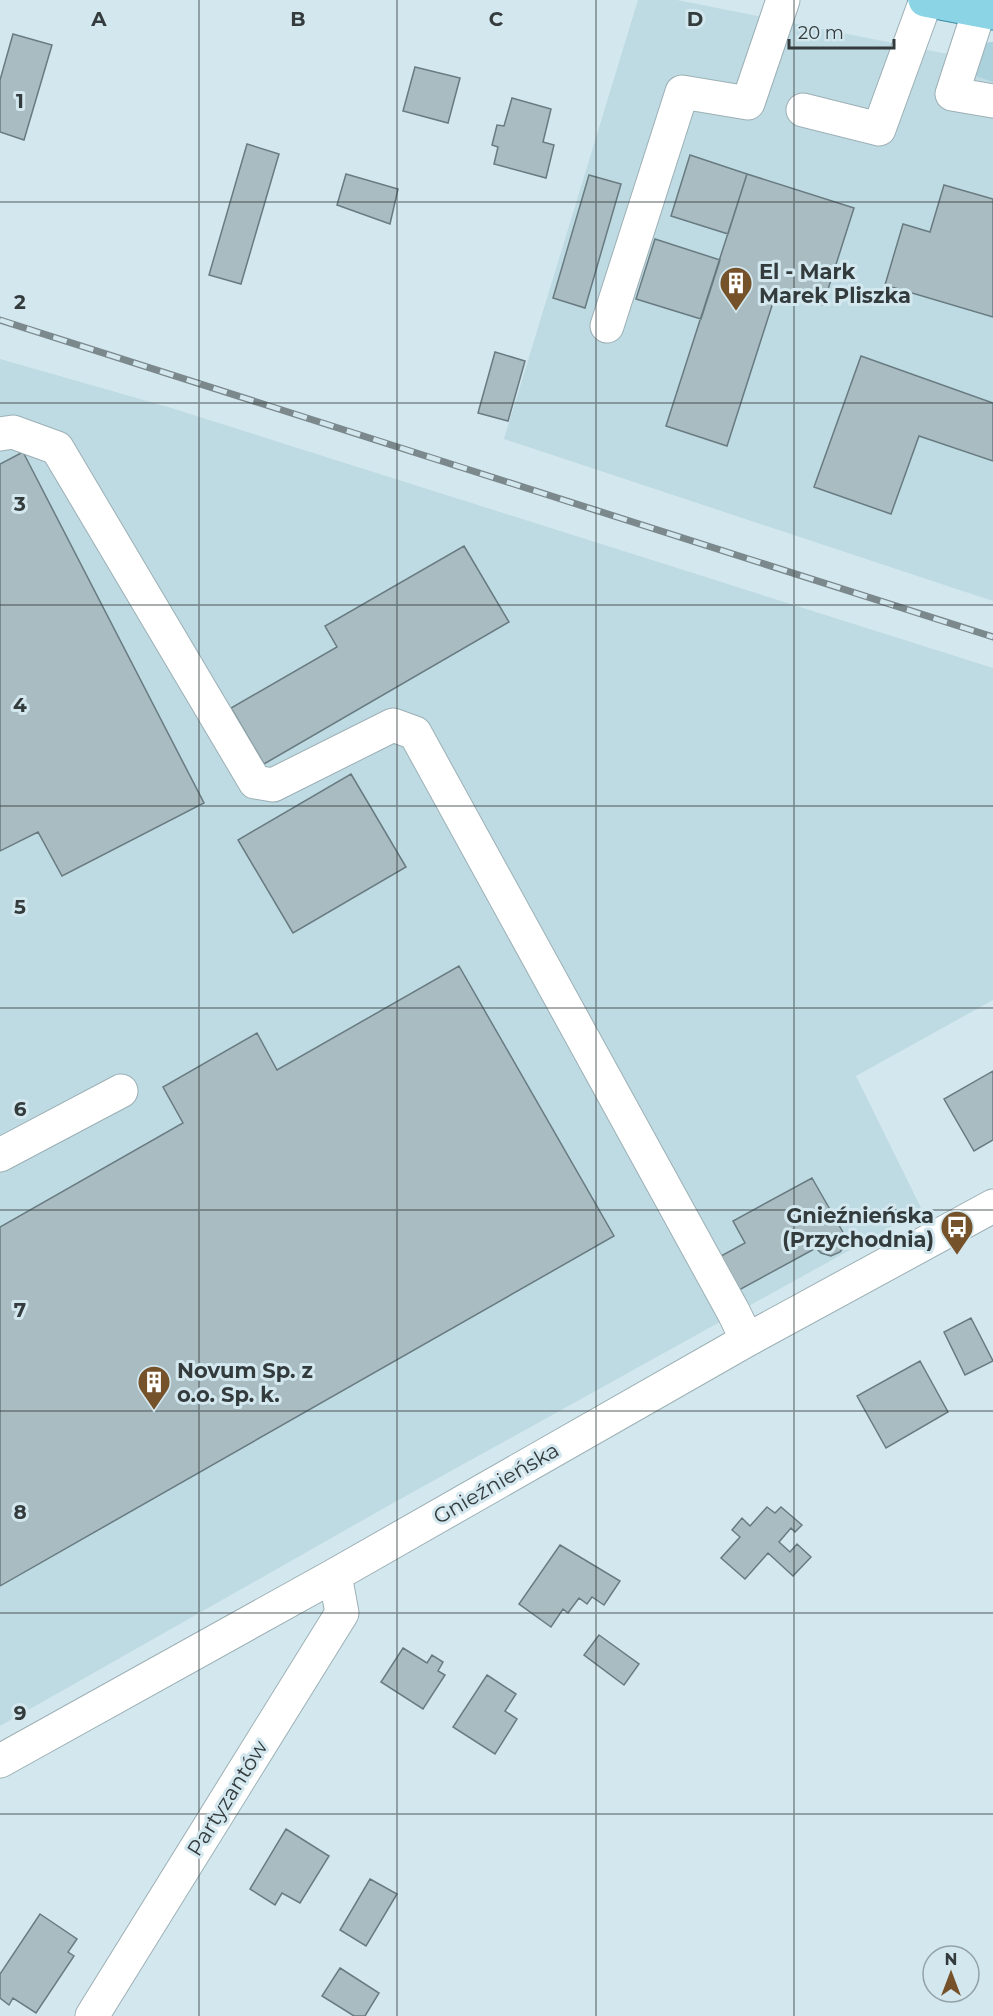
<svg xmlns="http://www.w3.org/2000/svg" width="993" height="2016" viewBox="0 0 993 2016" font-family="Montserrat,sans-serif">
  <rect width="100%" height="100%" fill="#d3e7ee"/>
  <path fill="#bedae3" d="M638,0h39l316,63v538l-489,-162z
    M0,359l168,48 825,261v332l-137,76 66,134 -536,297 -386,219z"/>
  <path fill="#aad1dc" d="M990,42h3v40l-17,-6 -7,-14 10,-15z"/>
  <path fill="#a8bcc2" stroke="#687b81" stroke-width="1.5" d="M13,34l39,11 -28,95 -24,-8v-52z
    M415,67l45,11 -12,45 -45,-12z
    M512,98l39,11 -8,33 11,3 -8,33 -52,-14 4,-17 -6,-2 5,-20 7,1z
    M247,144l32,10 -38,130 -32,-9z
    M690,155l57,19 -19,60 -57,-18z
    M346,174l52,15 -8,35 -53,-19z
    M747,174l107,34 -31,97 -46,-15 -50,156 -61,-20z
    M589,175l32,9 -36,124 -32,-10z
    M944,185l49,14v118l-108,-32 18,-61 27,8z
    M655,239l65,21 -19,59 -65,-20z
    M495,352l30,9 -17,60 -30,-8z
    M861,356l132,47v58l-74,-25 -28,78 -77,-27z
    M23,452l181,351 -142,73 -24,-44 -38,19v-387z
    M464,546l45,76 -245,142 -33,-56 106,-61 -12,-21z
    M351,774l55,93 -113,66 -55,-93z
    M459,966l155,270 -614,350v-359l183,-104 -20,-36 94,-54 20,37z
    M993,1071v69l-19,11 -30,-52z
    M812,1178l32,56 1,4 -2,10 -3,4 -9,4 -10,-3 -5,-5 -77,42 -18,-34 24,-13 -12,-22z
    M971,1318l22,43 -28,14 -21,-43z
    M920,1361l28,51 -62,36 -29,-52z
    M767,1507l8,6 6,-6 21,18 -7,7 -4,-4 -12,14 11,10 7,-8 14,13 -18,19 -25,-23 -23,26 -24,-21 19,-21 -8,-7 10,-12 8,8z
    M560,1545l60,36 -16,24 -12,-8 -5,7 -8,-6 -11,15 -5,-4 -12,18 -32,-23z
    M599,1635l40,29 -15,21 -40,-30z
    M403,1648l24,15 5,-8 11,7 -5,9 7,4 -22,34 -42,-27z
    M487,1675l29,19 -11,17 12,8 -22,35 -42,-27z
    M286,1829l43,27 -29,47 -18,-10 -7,12 -25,-16z
    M370,1879l27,15 -31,52 -26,-16z
    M40,1914l37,25 -9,13 6,4 -38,57 -23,-15 -4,7 -9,-7v-24z
    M340,1968l39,25 -14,23h-11l-32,-20z"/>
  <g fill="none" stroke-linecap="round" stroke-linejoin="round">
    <g stroke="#9cb0b5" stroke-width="35">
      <path id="minor" d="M979,11l-27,83 41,7
        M803,110l76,19 47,-129
        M607,326l75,-234 66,11 35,-103
        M0,434l13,-2 44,16 198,334 18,3 120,-60 22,8 319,580 13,27
        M0,1155l121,-64
        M0,1761l335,-186 412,-235 246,-134
        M92,2016l250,-403 -7,-38"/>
    </g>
    <g stroke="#398ca0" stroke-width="35">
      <path id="major" d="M925,0l68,13"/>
    </g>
    <use href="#minor" stroke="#fff" stroke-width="33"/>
    <use href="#major" stroke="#8ad4e6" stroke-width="33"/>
    <g stroke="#7b888c" stroke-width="7">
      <path id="rail" d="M0,320l993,317"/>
    </g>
    <use href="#rail" stroke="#d3e7ee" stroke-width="4.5" stroke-dasharray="14" stroke-linecap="butt"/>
  </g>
  <path fill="none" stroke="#333b3d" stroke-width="1.5" stroke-opacity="0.55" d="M199,0v2016M397,0v2016M596,0v2016M794,0v2016M0,202h993M0,403h993M0,605h993M0,806h993M0,1008h993M0,1210h993M0,1411h993M0,1613h993M0,1814h993"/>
  <defs>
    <g id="building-pin" transform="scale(1.725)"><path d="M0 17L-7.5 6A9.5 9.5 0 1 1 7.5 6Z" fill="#75522a" stroke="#d3e7ee"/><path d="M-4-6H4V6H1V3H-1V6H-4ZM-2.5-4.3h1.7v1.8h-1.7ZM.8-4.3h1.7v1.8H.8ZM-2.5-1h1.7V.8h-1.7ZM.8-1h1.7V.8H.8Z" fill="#fff"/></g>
    <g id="bus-pin" transform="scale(1.725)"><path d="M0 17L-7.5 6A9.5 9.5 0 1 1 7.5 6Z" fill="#75522a" stroke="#d3e7ee"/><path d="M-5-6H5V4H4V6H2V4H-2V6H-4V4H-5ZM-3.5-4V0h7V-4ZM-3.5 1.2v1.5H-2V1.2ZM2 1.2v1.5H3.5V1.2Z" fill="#fff"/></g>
  </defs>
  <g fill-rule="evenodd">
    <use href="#building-pin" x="736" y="283"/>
    <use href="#bus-pin" x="957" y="1227"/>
    <use href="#building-pin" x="154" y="1382"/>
  </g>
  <g text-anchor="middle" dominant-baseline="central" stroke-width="6" stroke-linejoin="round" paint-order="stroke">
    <g font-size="21" font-weight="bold" fill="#333b3d" stroke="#d3e7ee" text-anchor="start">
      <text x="759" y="271">El - Mark<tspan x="759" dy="24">Marek Pliszka</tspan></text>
      <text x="934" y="1215" text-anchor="end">Gnieźnieńska<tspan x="934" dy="24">(Przychodnia)</tspan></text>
      <text x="177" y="1370">Novum Sp. z<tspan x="177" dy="24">o.o. Sp. k.</tspan></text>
    </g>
    <g font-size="21" fill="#333b3d" stroke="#d3e7ee">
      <text transform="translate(496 1483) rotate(-30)">Gnieźnieńska</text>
      <text transform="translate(227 1798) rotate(-58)">Partyzantów</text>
    </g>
  </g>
  <g font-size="20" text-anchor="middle" font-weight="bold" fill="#333b3d" stroke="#d3e7ee" stroke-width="6" stroke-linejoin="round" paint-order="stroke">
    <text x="99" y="26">A</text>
    <text x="298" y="26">B</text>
    <text x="496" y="26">C</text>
    <text x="695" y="26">D</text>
    <text x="20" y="108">1</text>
    <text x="20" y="309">2</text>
    <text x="20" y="511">3</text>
    <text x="20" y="712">4</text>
    <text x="20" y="914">5</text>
    <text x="20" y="1116">6</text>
    <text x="20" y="1317">7</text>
    <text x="20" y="1519">8</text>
    <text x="20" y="1720">9</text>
  </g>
  <g transform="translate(951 1974)"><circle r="28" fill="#d3e7ee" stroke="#93a2a7" stroke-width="1.5"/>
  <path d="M0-4.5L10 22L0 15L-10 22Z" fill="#75522a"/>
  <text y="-9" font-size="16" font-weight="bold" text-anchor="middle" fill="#333b3d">N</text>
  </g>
  <path d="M789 39v9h105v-9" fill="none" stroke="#333b3d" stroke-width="3"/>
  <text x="798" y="39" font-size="18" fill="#333b3d" stroke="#d3e7ee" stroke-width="4.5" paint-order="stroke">20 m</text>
</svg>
